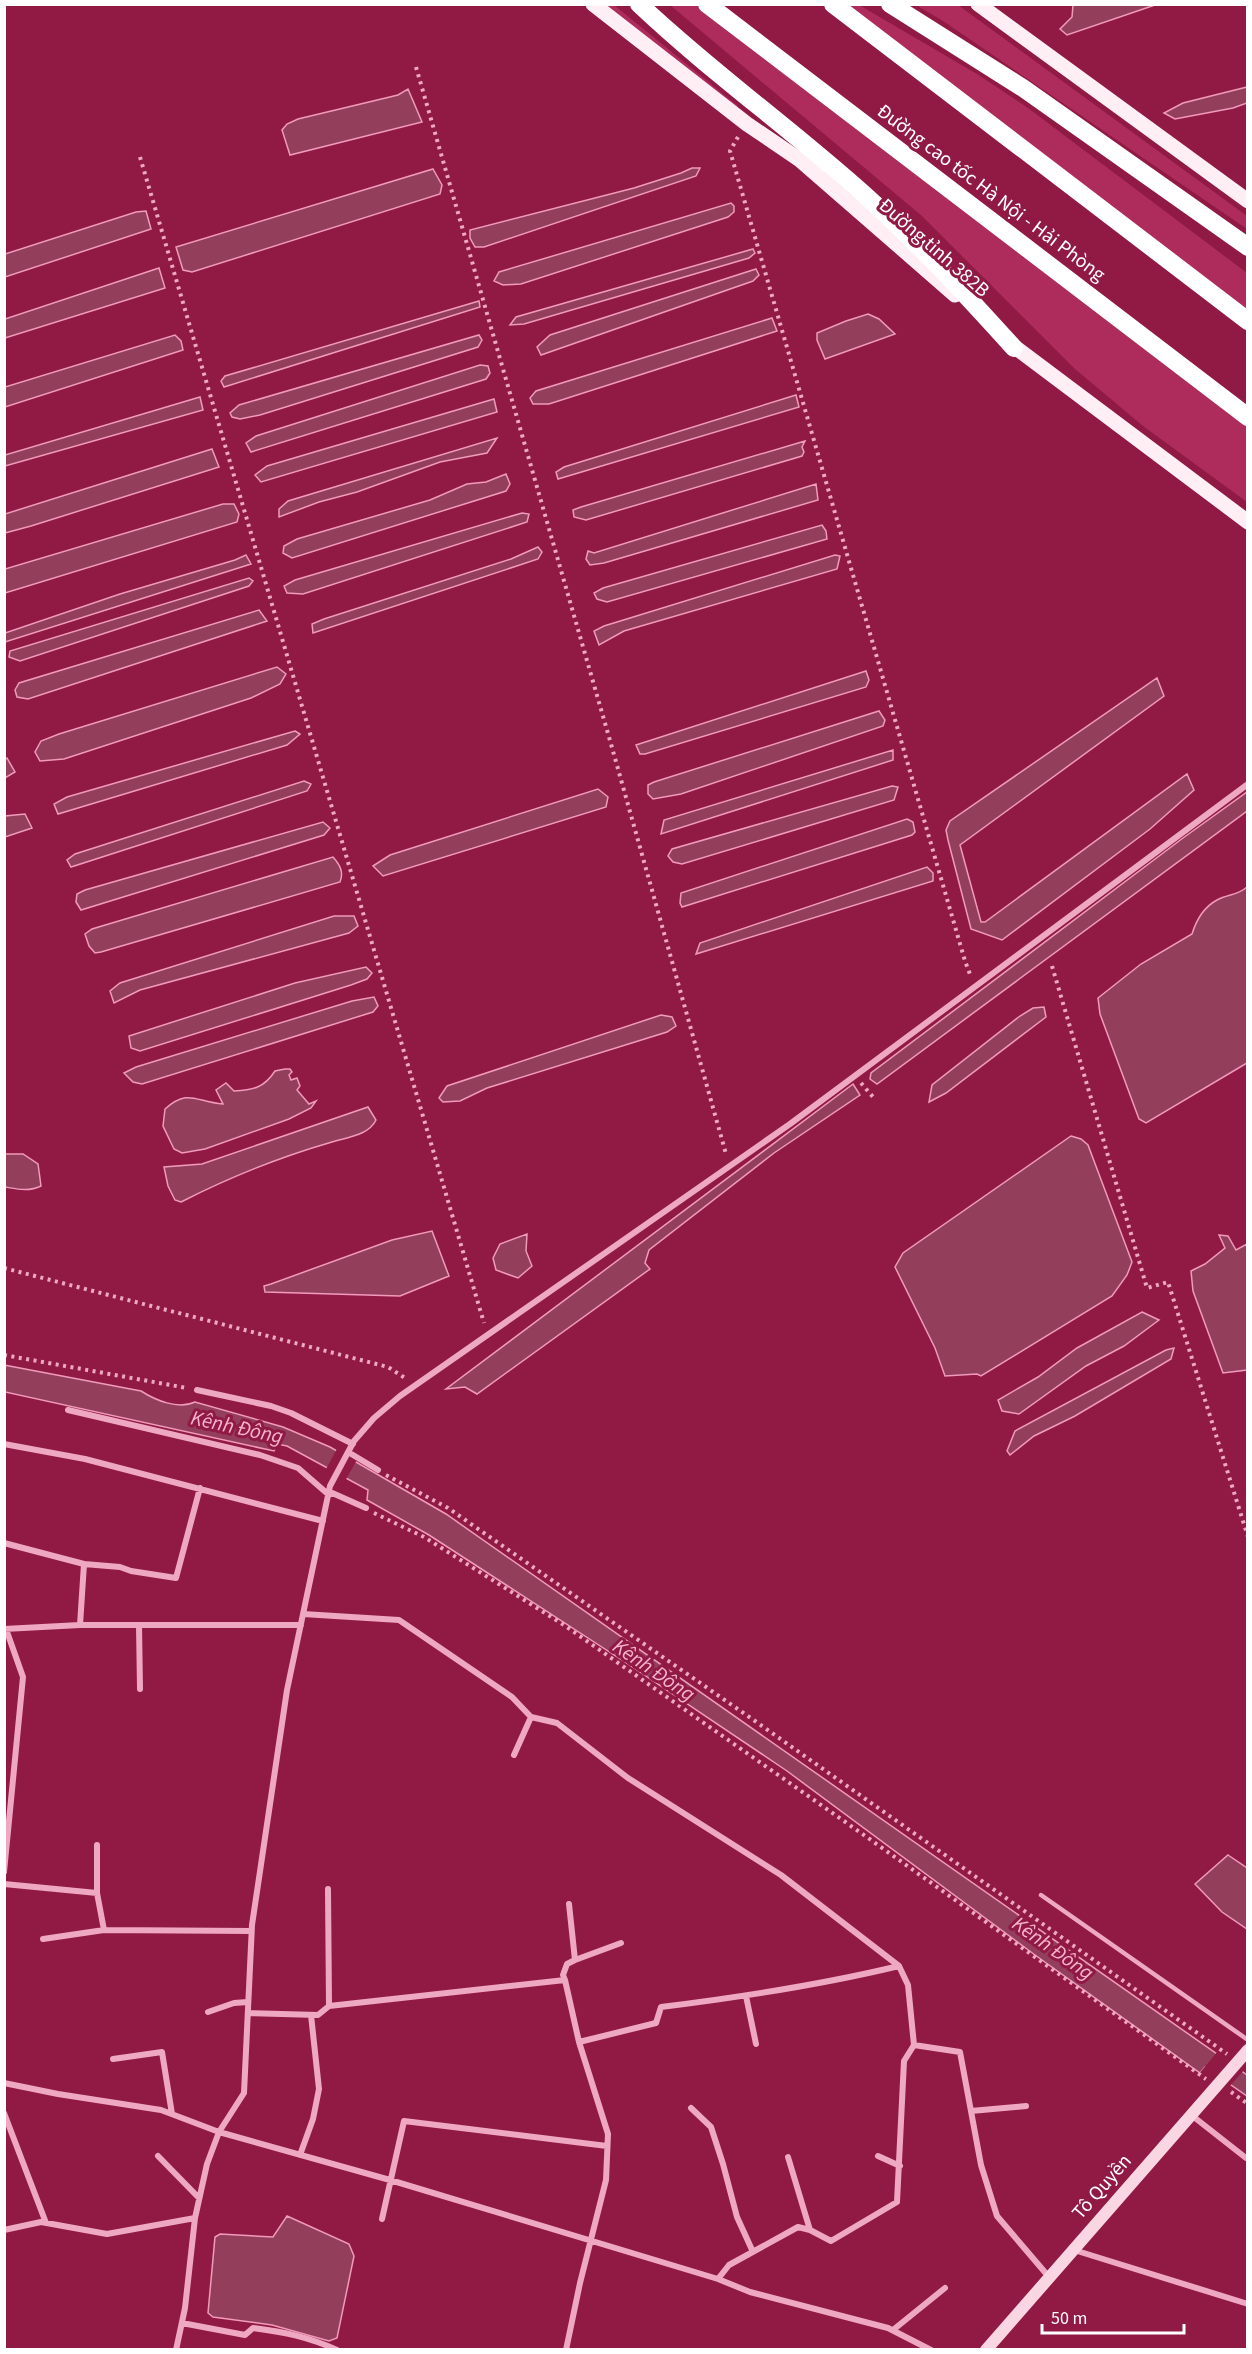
<svg xmlns="http://www.w3.org/2000/svg" width="1252" height="2354" viewBox="0 0 1252 2354" font-family="'Source Sans 3',sans-serif">
  <rect width="100%" height="100%" fill="#901a43"/>
  <path fill="#ae2c5b" d="M610,5h4l124,101 -4,3 -130,-102z
    M670,5h30l547,416v81l-104,-76 -68,-57 -153,-153z
    M845,5h14l118,69 51,34 219,165v36z
    M916,5h42l289,211v13l-304,-208z"/>
  <path fill="#933f5c" stroke="#f19abb" stroke-width="1.5" d="M1073,5v-1l82,1 -88,30 -7,-6 12,-12z
    M1247,87v16l-14,5 -58,11 -11,-6 19,-10z
    M408,89l14,33 -132,33 -8,-25 5,-6 11,-5 100,-24z
    M692,168h8l-4,8 -212,71h-9l-5,-9v-8l164,-42 47,-15z
    M433,169l9,16 -2,9 -248,78 -9,-2 -7,-23z
    M731,203l3,3v6l-6,5 -207,67 -18,1 -9,-4 5,-9z
    M146,211l5,18 -146,48v-23l131,-42z
    M753,249l2,4 -6,5 -225,66 -14,1 6,-8z
    M159,268l6,20 -160,50v-19z
    M756,269l3,6 -6,6 -212,74 -4,-8 13,-12z
    M479,301l1,6 -256,80 -3,-6 4,-5z
    M868,314l11,5 16,15 -70,25 -8,-19v-7l29,-12z
    M772,318l5,13 -228,73h-16l-3,-6 6,-7z
    M175,335l6,6 2,9 -178,57v-20z
    M479,335l3,5 -4,7 -218,68 -20,4 -8,-2 -2,-4 9,-8z
    M480,365l8,1 2,7 -4,6 -235,73 -5,-9 10,-7z
    M796,395l3,12 -241,72 -2,-7 8,-5z
    M200,397l3,13 -198,56v-11z
    M494,399l3,13 -236,70 -6,-7 12,-9z
    M497,438l-10,15 -47,9 -83,30 -38,10 -40,15v-8l9,-8z
    M805,441l-3,6 2,5 -2,4 -216,64 -12,-3 -1,-7 8,-3z
    M212,449l7,18 -188,59 -26,7v-19z
    M506,474l4,10 -4,7 -214,67 -9,-5 1,-7 13,-7 133,-39 37,-16 19,-2z
    M816,484l2,16 -214,63 -14,2 -4,-6 2,-8 6,2z
    M223,504h11l5,10 -2,8 -232,71v-24z
    M522,513l7,1 -2,8 -224,72 -16,-1 -3,-7 11,-6z
    M822,525l4,6 1,8 -220,63 -10,-3 -3,-6 9,-5z
    M538,547l4,5 -4,7 -225,74 -1,-9 12,-5 187,-60z
    M246,555l5,9 -246,78v-9l115,-39 115,-34z
    M835,555l5,1 -3,13 -213,62 -25,14 -5,-14 10,-5z
    M249,578l4,3 -4,5 -229,75 -11,-4 1,-6z
    M259,610l8,11 -239,78 -11,-2 -2,-7 4,-7z
    M277,667l9,7 -6,10 -29,14 -187,61 -24,2 -5,-9 6,-11 18,-7z
    M866,671l3,9 -3,7 -221,67h-5l-4,-9z
    M1157,678l7,18 -204,149 21,77h4l202,-148 7,16 -44,39 -148,111 -31,-11 -23,-89 -2,-10 4,-9z
    M879,711l6,9 -2,6 -202,68 -28,5 -5,-5v-9l6,-3z
    M295,731l5,3 -13,11 -229,69 -4,-10 13,-7z
    M893,750v10l-232,74 3,-14z
    M7,758l8,14 -10,6v-19z
    M304,781l7,3 -4,7 -236,76 -4,-7 8,-6z
    M892,786l6,1 -4,13 -212,64 -9,-2 -5,-6 4,-7z
    M598,789l10,8 -2,10 -223,69 -10,-10 17,-11z
    M1247,792v19l-370,273 -7,-5 1,-6 312,-235z
    M25,814l7,14 -27,9v-21z
    M907,819l6,3 2,10 -3,3 -230,72 -2,-4 1,-10z
    M323,822l7,6 -6,7 -243,75 -5,-8 1,-8 8,-4z
    M333,857c7,8 11,15 7,25l-239,70 -6,1 -6,-7 -4,-12 7,-5z
    M927,867l6,6v8l-237,73 4,-11z
    M1247,887v176l-101,60 -7,-4 -39,-105 -2,-16 43,-34 51,-30c4,-13 12,-27 25,-34 11,-6 20,-4 30,-13z
    M334,916h20l4,10 -9,7 -209,57 -26,13 -4,-12 10,-8z
    M366,967l6,6 -5,6 -16,6 -211,66 -9,-3 -2,-12 166,-53z
    M374,997l4,9 -5,6 -231,72 -9,-2 -9,-9 12,-6 216,-66z
    M1044,1007l2,10 -100,76 -17,9 3,-17 88,-69 13,-8z
    M661,1015l11,2 4,9 -9,6 -180,56 -27,13 -17,1 -4,-4 8,-12z
    M285,1069h5l2,3 -3,3 2,5 6,-2 3,8 -3,4 12,14 7,-3 -5,7 -22,11 -84,30 -23,4 -8,-4 -11,-23 2,-17c24,-21 30,-7 58,-5l-7,-14 10,-7 8,8c19,-1 30,-3 41,-20z
    M853,1084l7,11 -86,58 -125,97 -4,13 5,6 -173,125 -12,-7 -19,2z
    M368,1107l8,13c-7,15 -28,17 -44,22 -52,15 -102,35 -151,60l-6,-2 -7,-14 -4,-19 38,-3z
    M1071,1136l10,3 7,6 44,117 -5,13 -15,21 -131,80 -4,-2 -32,2 -10,-28 -40,-81 8,-14z
    M5,1154h18l15,10 3,22c-12,6 -24,3 -36,1z
    M432,1231l17,45 -49,20 -135,-4 -1,-6 7,-2 121,-44z
    M527,1234l-1,17 6,15 -14,12 -22,-8 -3,-12 7,-14z
    M1219,1235l9,1 8,14 11,-6v126l-24,3 -30,-82 -2,-20 14,-7 20,-16z
    M1142,1312l17,8 -35,26 -38,20 -67,48 -17,-3 -4,-11 40,-23 39,-29z
    M1174,1348l-3,11 -96,57 -41,20 -24,19 -3,-4 8,-20 151,-81z
    M4,1365l137,26c14,9 37,19 54,11l88,25 47,20 116,67 801,561v21l-42,-29 -5,6 -165,-118 -248,-184 -159,-107 -199,-129 -62,-35 1,-10 -81,-44 -10,-2 -3,7 -269,-59z
    M1228,1855l19,13v61l-25,-17 -27,-28z
    M287,2216l62,28 5,12 -17,82 -8,3 -57,-16 -59,-8 -5,-4 7,-76 5,-3 53,3z"/>
  <path fill="#901a43" d="M338,1447l20,11 -13,23 -20,-10z
    M1218,2051l27,18 -16,18 -24,-16 -4,4h-3z"/>
  <g fill="none" stroke-linecap="round" stroke-linejoin="round">
    <path stroke="#efa8c1" stroke-width="4" stroke-dasharray="3 4.5" stroke-linecap="butt" d="M416,67l195,677 115,410
      M738,137l-8,14 235,810 6,16
      M140,157l344,1166
      M1052,966l95,322 21,-6 80,255
      M861,1083l12,14
      M4,1268l384,99 17,11
      M4,1355l183,33
      M386,1475l62,33 307,213 472,333
      M374,1513l50,24 140,88 307,215 335,239
      M1231,2092l17,12"/>
    <path stroke="#efa8c1" stroke-width="4.5" d="M1041,1895l207,145"/>
    <path stroke="#efa8c1" stroke-width="6" d="M197,1390l74,16 20,7 62,31
      M68,1410l192,45 38,13 31,27
      M4,1444l81,15 238,62
      M348,1452l30,18
      M330,1492l36,16
      M4,1543l80,21
      M303,1614l96,6 113,77 19,20 26,6 71,55 153,97 118,91 9,19 6,60 -10,16 -7,141 -66,39 -21,-11 -12,-3 -69,38 -11,14
      M80,1625l4,-61 36,3 11,4 45,7 24,-90
      M139,1625l1,64
      M4,1629l76,-4h221
      M514,1755l17,-38
      M4,1872l19,-195 -17,-48
      M4,1884l93,9 7,37 147,1
      M328,1889l1,117
      M97,1893v-48
      M43,1939l61,-9
      M575,1960l46,-17
      M565,1980l-2,-5 4,-11 8,-4 -6,-56
      M746,1996l10,48
      M208,2012l26,-9 14,-1
      M248,2013l70,2 11,-9 236,-26 14,62 29,92 -2,46 -26,103 -14,67
      M579,2042l77,-19 5,-16c81,-10 159,-22 238,-41
      M914,2045l46,7 21,113 16,51 52,61
      M113,2059l49,-7 10,62
      M4,2083l54,11 103,16 58,22 171,48 328,99 32,13 138,36 43,22
      M691,2108l20,19 12,37 14,53 16,35
      M971,2111l55,-5
      M4,2113l42,110
      M1190,2114l56,44
      M300,2155l13,-36 6,-30 -8,-74
      M158,2156l41,42
      M878,2156l22,10
      M788,2157l22,73
      M382,2219l22,-98 203,25
      M4,2230l37,-8 66,12 88,-16
      M1074,2250l174,54
      M182,2323l63,12 8,-7c31,4 56,9 84,22
      M893,2330l52,-42
      M176,2350l9,-42 10,-90 12,-54 12,-32 25,-39 8,-168 35,-235 43,-204 24,-45 20,-23 26,-22 390,-272 458,-340"/>
    <path stroke="#fad5e2" stroke-width="12" d="M986,2350l262,-300"/>
    <path stroke="#ffeff4" stroke-width="15" d="M593,4l154,120 53,36 155,135
      M978,4l270,197
      M1007,341l241,181"/>
    <path stroke="#fff" stroke-width="18" d="M639,4c73,69 155,127 229,194 52,47 99,98 146,150
      M707,4l541,413
      M833,4l415,317
      M890,4l133,84 225,159"/>
  </g>
  <g text-anchor="middle" dominant-baseline="central" stroke-width="6" stroke-linejoin="round" paint-order="stroke">
    <g font-size="20" fill="#fff" stroke="#901a43">
      <text transform="translate(991 193) rotate(37)">Đường cao tốc Hà Nội - Hải Phòng</text>
      <text transform="translate(934 248) rotate(41)">Đường tỉnh 382B</text>
      <text transform="translate(1102 2187) rotate(-49)">Tô Quyền</text>
    </g>
    <g font-size="21" font-style="italic" fill="#f6b4cc" stroke="#901a43">
      <text transform="translate(237 1427) rotate(12)">Kênh Đông</text>
      <text transform="translate(654 1670) rotate(34)">Kênh Đông</text>
      <text transform="translate(1053 1948) rotate(35)">Kênh Đông</text>
    </g>
  </g>
  <rect width="1252" height="2354" fill="none" stroke="#ffffff" stroke-width="12"/>
  <path d="M1042 2324v9h142v-9" fill="none" stroke="#ffffff" stroke-width="3"/>
  <text x="1051" y="2324" font-size="18" fill="#ffffff" stroke="#901a43" stroke-width="4.5" paint-order="stroke">50 m</text>
</svg>
